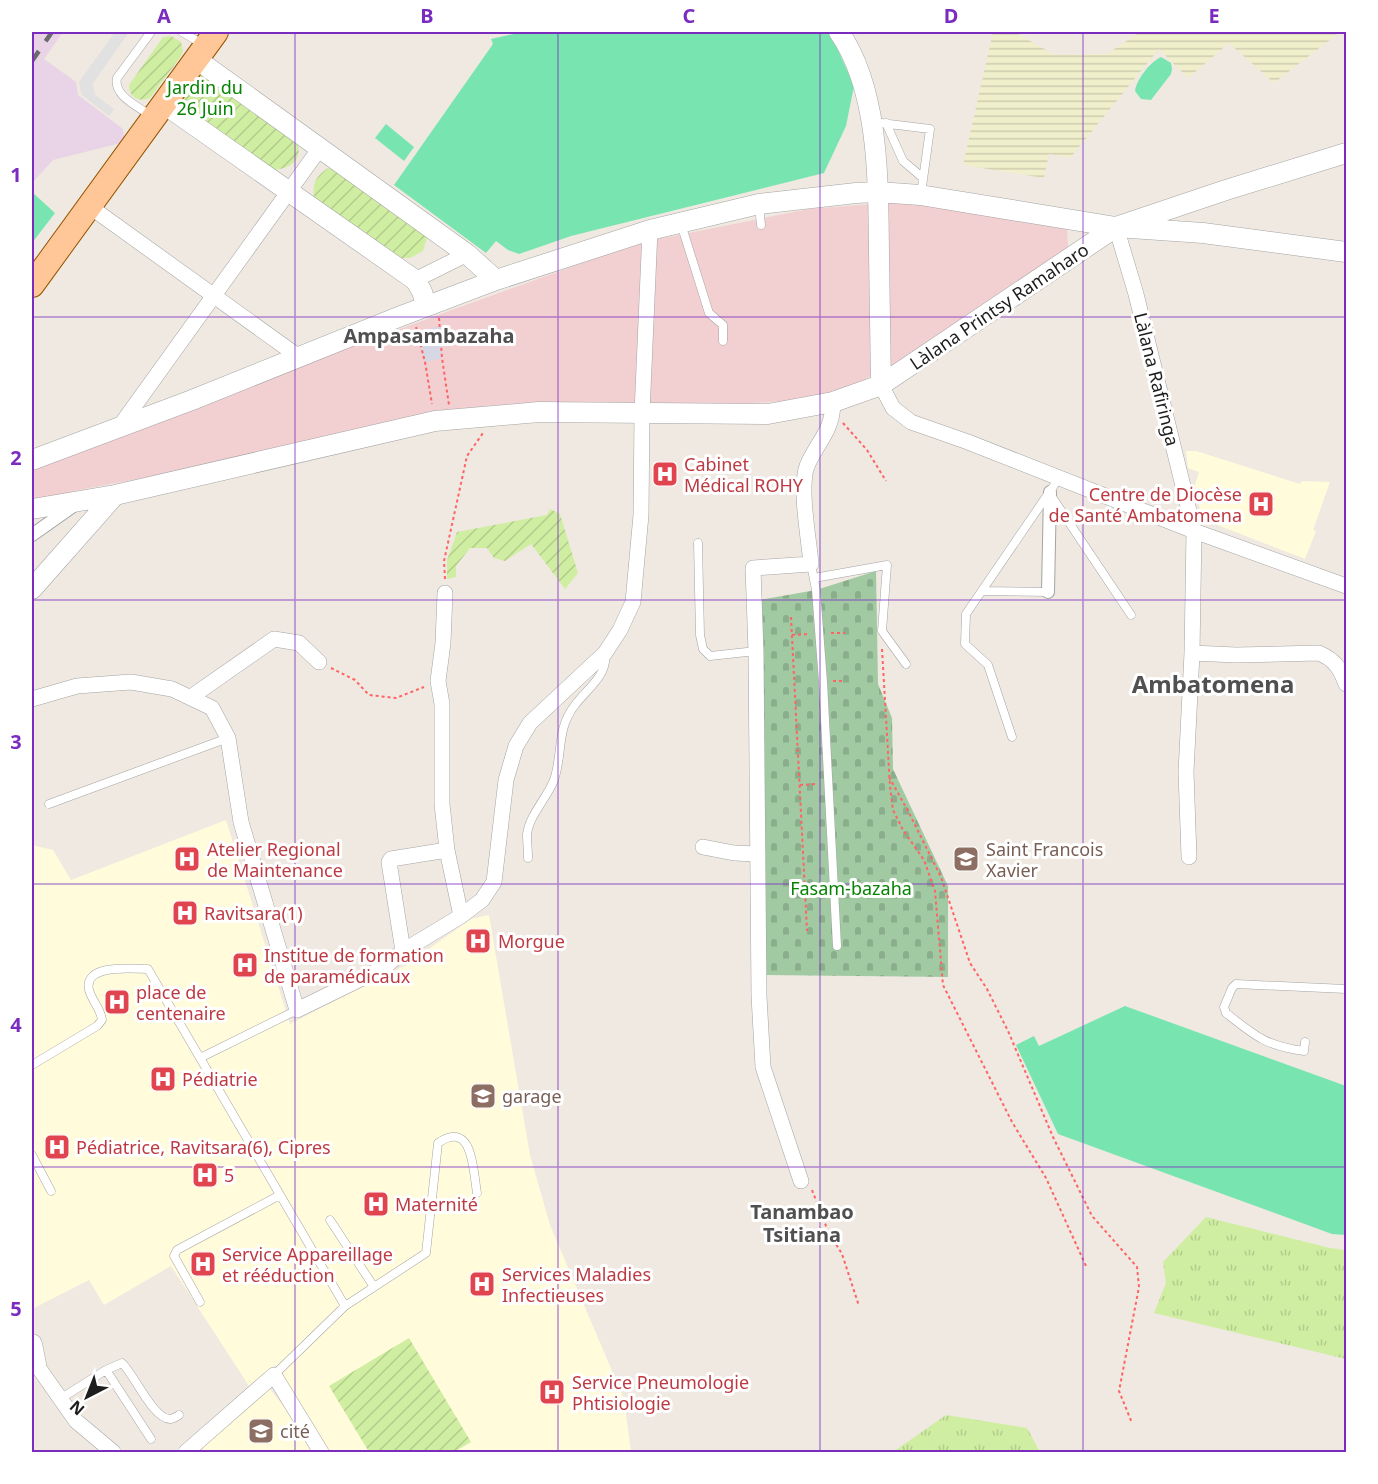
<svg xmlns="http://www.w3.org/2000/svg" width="1378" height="1484" viewBox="0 0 1378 1484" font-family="'Noto Sans',sans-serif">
  <defs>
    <pattern id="farmland-rules" width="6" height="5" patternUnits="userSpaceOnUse" patternTransform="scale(1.5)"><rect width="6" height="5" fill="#f0efcb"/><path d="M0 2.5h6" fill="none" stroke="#cdccae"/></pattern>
    <pattern id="grass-tufts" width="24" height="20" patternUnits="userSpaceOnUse" patternTransform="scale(1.5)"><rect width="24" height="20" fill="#d0eea2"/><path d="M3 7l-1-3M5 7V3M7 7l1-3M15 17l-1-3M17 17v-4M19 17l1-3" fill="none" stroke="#b2cc8b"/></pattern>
    <pattern id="cemetery-stones" width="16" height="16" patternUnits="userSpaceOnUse" patternTransform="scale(1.5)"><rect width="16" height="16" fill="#a1caa3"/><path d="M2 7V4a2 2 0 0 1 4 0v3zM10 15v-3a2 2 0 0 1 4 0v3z" fill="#8aad8c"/></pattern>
    <pattern id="garden-furrows" width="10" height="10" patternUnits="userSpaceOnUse" patternTransform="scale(1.5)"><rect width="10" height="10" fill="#d0eea2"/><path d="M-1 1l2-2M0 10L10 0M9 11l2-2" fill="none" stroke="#b2cc8b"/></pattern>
  </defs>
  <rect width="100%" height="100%" fill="#efe9e1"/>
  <path fill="#f2cfd1" d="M923,200l130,23 14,6 1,20 -64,47 -107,66 -39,21 -53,17 -72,4 -158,-1 -89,3 -63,11 -206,47 -138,26 -47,12v-38l417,-153 189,-68 171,-34z"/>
  <path fill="#e9d3e7" d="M32,32h31l-19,27 32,23 2,13 45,34 2,13 -72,18 -21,23z"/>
  <path fill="#fffbdb" d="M1186,451h10l104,33 2,-3 28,1 -17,48 3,1 -11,28 -103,-40 -7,-34 4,-13 -11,-4z
    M226,820l64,204 116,-59 65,-46 18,-4 41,240 20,70 74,174 7,53h-304l-52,-87 -26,21 -78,-120 -67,39 -15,-25 -57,29v-464l21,5 18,30z
    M269,1388l23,29 20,35h-111l4,-6z"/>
  <path fill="url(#farmland-rules)" d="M993,32h21l41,23 52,-1 33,-22h200l-66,51 -45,-40 -41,35 -29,-29 -89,109 -21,-4 -5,24 -81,-13z"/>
  <path fill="url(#grass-tufts)" d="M1206,1217l124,31 16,2v109l-192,-46 12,-30 -3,-21z
    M946,1415l81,13 13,24h-147z"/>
  <path fill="url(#cemetery-stones)" d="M876,571l2,113 14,34 1,51 55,117v91l-183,-2 -6,-375 57,-10z"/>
  <path fill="url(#garden-furrows)" d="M171,36l10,6 2,9 -2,5 -31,42c-11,5 -21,-1 -21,-13l34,-48z
    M197,74l13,2 86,62c8,20 -2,29 -21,32l-91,-63 -2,-12z
    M328,168h12l83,59 4,11 -4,13 -13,7h-11l-84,-57c-4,-17 0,-24 13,-33z
    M550,509l10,5 18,59 -13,16 -34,-45 -26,17 -11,-3 -7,-10h-17l-14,18v11l-9,2v-19l10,-28 90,-17z
    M409,1338l62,104 -17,10h-85l-40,-66z"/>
  <path fill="#78e5b0" d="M523,32h307l24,54 -8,40 -22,47 -253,63 -52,18 -11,-4 -12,-9 -10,12 -92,-68 99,-141 -2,-5z
    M1161,57l10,6 1,6 -1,5 -20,26 -10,-1 -6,-8c2,-12 15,-29 26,-34z
    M386,124l28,23 -10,14 -29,-23z
    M32,192l23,21 -23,30z
    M1125,1006l221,80v149l-14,-1 -274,-100 -42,-89 18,-9 5,10z"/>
  <path fill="#e1e1e1" d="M115,32h14l-36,51 2,12 19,14 -5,7 -28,-22 -2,-12z"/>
  <path fill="#d6d7e5" d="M440,326l2,32 -17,4 -7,-30z"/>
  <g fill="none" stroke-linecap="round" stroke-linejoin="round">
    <g stroke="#a4a4a4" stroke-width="9">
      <path id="service" d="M151,32l-34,46c-4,18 21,28 34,38
        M182,32l22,13
        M873,122l57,7 -9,65
        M886,123l17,38 20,17
        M759,206l2,19
        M681,224l28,89 14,12v16
        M1050,494l81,121
        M698,543l2,92 3,14 7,7 46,-5
        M811,564l5,26 7,92 14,264
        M814,578l73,-13 -5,66 24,33
        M983,591l65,1
        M1012,737l-24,-72 -23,-21 1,-30 93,-136
        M49,804l179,-66
        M528,858c0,-8 -1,-16 -1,-24 3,-20 20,-36 27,-54 9,-26 2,-51 21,-75 10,-14 33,-30 30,-50
        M1305,1042l-1,9c-38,-5 -49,-15 -78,-38l-2,-6 8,-19 4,-4 110,5
        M200,1058l97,-48
        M32,1065l65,-39 5,-6c-1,-11 -10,-19 -13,-30 -6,-27 45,-21 59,-21l197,337
        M32,1155l19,36
        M330,1220l44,67
        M200,1302l-26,-46 3,-6 103,-55
        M106,1370l16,-7c12,11 32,58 49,56 1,0 7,-3 8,-4
        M274,1375l71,-69 81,-53 12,-110c35,-24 35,27 39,50
        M60,1399l46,-29 45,69"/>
    </g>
    <g stroke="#a4a4a4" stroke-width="14">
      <path id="pedestrian" d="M32,535l44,-31
        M1048,592l2,-100"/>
    </g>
    <g stroke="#a4a4a4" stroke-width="16">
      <path id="minor" d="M89,206l210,151
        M1116,227l20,67 58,237 -2,122 -6,119 3,85
        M415,280l52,-26
        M881,385l12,23 18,14 57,20 226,89 152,55
        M120,426l200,-278
        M445,593l-2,50 -5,38 4,23v100l5,46 14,66
        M1192,653l44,2 83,-2c16,7 21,15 27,31
        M191,697l83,-58 25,4 20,19
        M32,699l45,-13 54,-4 41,7 40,19 16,30 13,84 56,188 88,-43 18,-16 58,-35 21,-16 12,-18 12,-102 10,-34 14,-23 75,-70 15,-23 13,-28 8,-87 1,-102 8,-183
        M703,847l31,6 24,1
        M403,951l-14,-89 2,-3 56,-9
        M801,1181l-38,-114 -4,-71 -3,-345 -3,-83 58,-4c-2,-25 -12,-76 -4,-98 10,-24 26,-35 26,-64
        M36,1364l40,57 37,31
        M186,1452l88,-77 47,77"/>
    </g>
    <g stroke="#a4a4a4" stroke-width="21">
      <path id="tertiary" d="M839,32c41,59 39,151 40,221 1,44 1,88 2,132
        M196,59l271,195 29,26
        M164,104l251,176c6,9 11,17 9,27
        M32,460l160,-60 209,-84 95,-36 154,-50 109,-26 97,-11 22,-1 42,3 196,32 87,6 143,19
        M32,509l83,-14 320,-74 104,-9 229,2 65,-12 48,-17 235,-158 110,-37 120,-37
        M32,589l83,-94
        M32,1344l4,20"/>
    </g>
    <g stroke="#965400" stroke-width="26">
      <path id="primary" d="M32,285l184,-253"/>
    </g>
    <path stroke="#ff6363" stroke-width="2" stroke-dasharray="3 3" stroke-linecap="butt" d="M439,318l3,40 7,47
      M416,327l9,35 7,42
      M843,423l24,27 19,31
      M445,579l-1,-18 23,-105 16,-23
      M791,617l16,314
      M831,633h14
      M792,635l18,-1
      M882,649l8,137 3,24 10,20 21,30 11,31 8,94 69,137 34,56 40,88
      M331,668l24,12 14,15 27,3 28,-11
      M833,681h12
      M889,777l19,34 33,66 29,86 17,26 21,42 45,106 39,79 45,51 2,20 -20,104 13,32
      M800,785l17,-1
      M812,1190l16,41 14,23 17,52"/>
    <use href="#service" stroke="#fff" stroke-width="8"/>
    <use href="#pedestrian" stroke="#fff" stroke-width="12"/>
    <use href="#minor" stroke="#fff" stroke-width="15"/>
    <use href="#tertiary" stroke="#fff" stroke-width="20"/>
    <use href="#primary" stroke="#ffc797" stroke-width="24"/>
    <path stroke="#6b6b6b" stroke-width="4.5" stroke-dasharray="12 12" stroke-linecap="butt" d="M32,61l20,-29"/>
  </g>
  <path fill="none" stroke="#7b2cbf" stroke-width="1.5" stroke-opacity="0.55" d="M295,32v1420M558,32v1420M820,32v1420M1083,32v1420M32,317h1314M32,600h1314M32,884h1314M32,1167h1314"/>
  <defs>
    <g id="hospital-square" transform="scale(1.35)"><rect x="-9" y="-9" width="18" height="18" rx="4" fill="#e0444e" stroke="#fff"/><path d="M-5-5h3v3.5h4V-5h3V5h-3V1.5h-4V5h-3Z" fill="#fff"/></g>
    <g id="university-square" transform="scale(1.35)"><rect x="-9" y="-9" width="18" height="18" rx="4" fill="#8d6e63" stroke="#fff"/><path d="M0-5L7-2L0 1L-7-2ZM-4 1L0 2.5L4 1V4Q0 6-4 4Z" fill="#fff"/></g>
  </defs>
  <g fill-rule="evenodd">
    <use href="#hospital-square" x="665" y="474"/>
    <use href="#hospital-square" x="1261" y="504"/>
    <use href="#hospital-square" x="187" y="859"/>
    <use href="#university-square" x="966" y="859"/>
    <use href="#hospital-square" x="185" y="913"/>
    <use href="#hospital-square" x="478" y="941"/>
    <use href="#hospital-square" x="245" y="965"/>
    <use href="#hospital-square" x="117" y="1002"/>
    <use href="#hospital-square" x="163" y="1079"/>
    <use href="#university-square" x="483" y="1096"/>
    <use href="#hospital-square" x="57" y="1147"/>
    <use href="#hospital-square" x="205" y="1175"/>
    <use href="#hospital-square" x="376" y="1204"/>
    <use href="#hospital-square" x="203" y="1264"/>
    <use href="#hospital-square" x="482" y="1284"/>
    <use href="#hospital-square" x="552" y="1392"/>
    <use href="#university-square" x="261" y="1431"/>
  </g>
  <g text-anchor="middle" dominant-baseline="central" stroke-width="6" stroke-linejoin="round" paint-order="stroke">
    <g font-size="18" fill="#058302" stroke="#fff">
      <text x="205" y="87">Jardin du<tspan x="205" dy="21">26 Juin</tspan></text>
      <text x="851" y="888">Fasam-bazaha</text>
    </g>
    <g font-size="18" fill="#1d1d1d" stroke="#fff">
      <text transform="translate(999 306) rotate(-34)">Làlana Printsy Ramaharo</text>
      <text transform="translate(1157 379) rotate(76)">Làlana Rafiringa</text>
    </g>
    <g font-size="18" fill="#be3a42" stroke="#fff" text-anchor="start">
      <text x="684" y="464">Cabinet<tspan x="684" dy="21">Médical ROHY</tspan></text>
      <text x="1242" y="494" text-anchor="end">Centre de Diocèse<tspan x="1242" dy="21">de Santé Ambatomena</tspan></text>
      <text x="207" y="849">Atelier Regional<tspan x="207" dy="21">de Maintenance</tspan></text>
      <text x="204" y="913">Ravitsara(1)</text>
      <text x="498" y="941">Morgue</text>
      <text x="264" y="955">Institue de formation<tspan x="264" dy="21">de paramédicaux</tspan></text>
      <text x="136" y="992">place de<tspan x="136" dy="21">centenaire</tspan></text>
      <text x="182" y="1079">Pédiatrie</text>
      <text x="76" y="1147">Pédiatrice, Ravitsara(6), Cipres</text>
      <text x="224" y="1175">5</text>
      <text x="395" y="1204">Maternité</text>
      <text x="222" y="1254">Service Appareillage<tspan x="222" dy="21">et rééduction</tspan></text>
      <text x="502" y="1274">Services Maladies<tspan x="502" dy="21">Infectieuses</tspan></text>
      <text x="572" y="1382">Service Pneumologie<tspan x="572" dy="21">Phtisiologie</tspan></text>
    </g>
    <g font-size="18" fill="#785e54" stroke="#fff" text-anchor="start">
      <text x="986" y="849">Saint Francois<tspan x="986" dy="21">Xavier</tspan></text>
      <text x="502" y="1096">garage</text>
      <text x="280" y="1431">cité</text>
    </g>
    <g font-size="20" font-weight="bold" fill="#505050" stroke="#fff">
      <text x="429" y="335">Ampasambazaha</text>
      <text x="802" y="1211">Tanambao<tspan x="802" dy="23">Tsitiana</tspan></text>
    </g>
    <g font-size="24" font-weight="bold" fill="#505050" stroke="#fff">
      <text x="1213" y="683">Ambatomena</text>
    </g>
  </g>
  <rect width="1378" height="1484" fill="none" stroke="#ffffff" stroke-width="66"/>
  <g transform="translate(87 1397) rotate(222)" stroke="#ffffff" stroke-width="4.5" paint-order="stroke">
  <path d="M0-4.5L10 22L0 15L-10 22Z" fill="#1d1d1d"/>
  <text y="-9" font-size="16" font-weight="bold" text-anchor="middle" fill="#1d1d1d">N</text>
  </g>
  <rect x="33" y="33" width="1312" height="1418" fill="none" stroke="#7b2cbf" stroke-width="2"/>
  <g font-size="20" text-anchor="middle" font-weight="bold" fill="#7b2cbf">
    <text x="164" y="23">A</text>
    <text x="427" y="23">B</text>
    <text x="689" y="23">C</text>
    <text x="951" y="23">D</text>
    <text x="1214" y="23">E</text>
    <text x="16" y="182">1</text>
    <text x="16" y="465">2</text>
    <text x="16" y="749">3</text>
    <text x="16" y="1032">4</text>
    <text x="16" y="1316">5</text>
  </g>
</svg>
